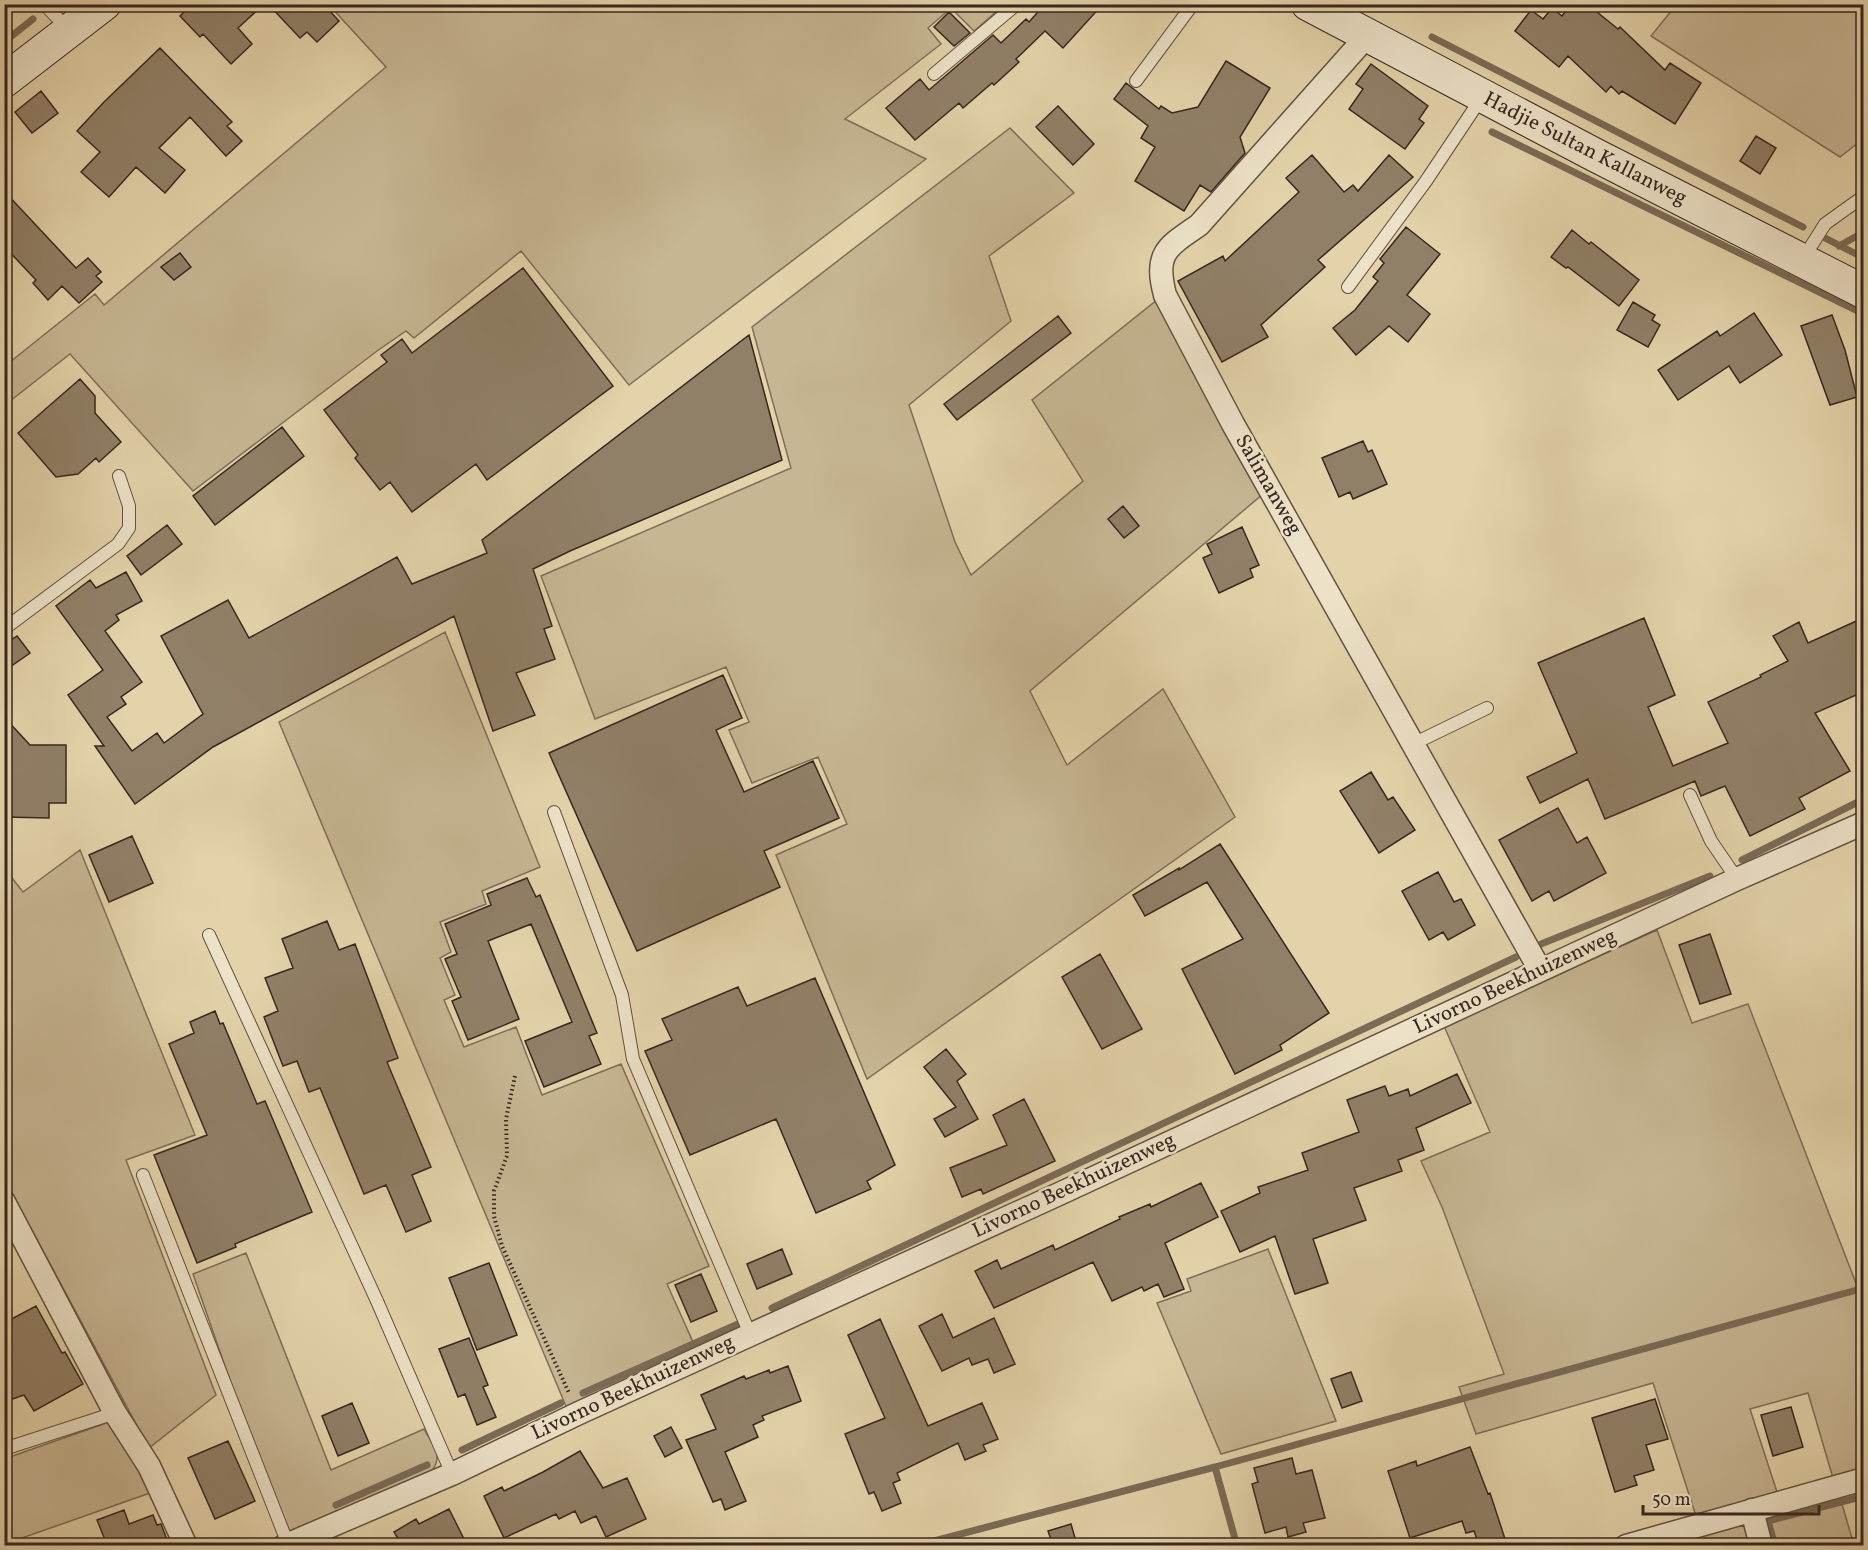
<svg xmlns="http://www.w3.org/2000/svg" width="1868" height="1550" viewBox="0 0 1868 1550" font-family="Vollkorn,serif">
  <rect width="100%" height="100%" fill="#e4d3aa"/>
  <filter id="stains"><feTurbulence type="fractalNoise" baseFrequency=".00333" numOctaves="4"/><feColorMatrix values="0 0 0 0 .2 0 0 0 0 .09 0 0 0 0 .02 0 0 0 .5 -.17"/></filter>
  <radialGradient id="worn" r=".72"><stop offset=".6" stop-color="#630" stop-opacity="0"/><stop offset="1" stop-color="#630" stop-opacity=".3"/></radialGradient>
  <path fill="#c7b693" stroke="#7f6e5a" stroke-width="1.5" d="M329,5h675l-30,26 -23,-23 -23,20 13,16 -96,75 81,40 -297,226 -108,-134 -107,87 -8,-7 -29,20 -184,140 -123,-137 -65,51v-39l90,-72 9,11 282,-238z
    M1676,5h187v134l-23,18 -189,-121z
    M1010,128l64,65 -85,63 22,65 -102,84 46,137 16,33 112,-94 -51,-81 125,-100 106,194 -233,197 37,74 96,-76 72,128 -368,262 -91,-224 71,-31 -29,-67 -66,26 -23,-53 20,-8 -23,-55 -131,52 -54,-143 250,-108 -39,-141z
    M445,632l95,235 -58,24 4,13 -46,18 11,30 -11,6 15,37 -11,5 20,47 52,-20 26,68 79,-31 88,202 -42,18 30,67 -129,60 -289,-689z
    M80,850l115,285 -69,25 90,235 -67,53 -144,-268 -1,-312 19,24z
    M1657,930l35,93 56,-19 116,300 -1,165 -30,9 -25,-85 -58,16 27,83 -81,24 -43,-133 -177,51 -17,-47 45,-13 -62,-167 -21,-46 69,-29 -46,-106z
    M1268,1249l68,172 -115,33 -64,-151 34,-12 -4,-12z
    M246,1253l85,217 93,-41c9,17 21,27 6,44l-140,62 -54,-137 -43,-124z
    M112,1421l38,72 -145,51 -1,-85z
    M1839,1494l15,51h-88l-3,-27z
    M1738,1523l7,4 8,19h-97z"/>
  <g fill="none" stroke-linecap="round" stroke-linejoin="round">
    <path stroke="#7b6b57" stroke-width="7" d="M1432,37l371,190
      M4,42l29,-23
      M1492,132l372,182
      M1825,238l39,20
      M1839,246l25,-14
      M1742,860l122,-61
      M1541,944l169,-68
      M772,1308l744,-351
      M583,1393l155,-69
      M462,1450l99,-47
      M1215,1467l649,-179
      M336,1505l91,-40
      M915,1546l300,-79 22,79
      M1775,1546l-7,-25 96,-25"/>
  </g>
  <path fill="#918068" stroke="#372720" stroke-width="1.5" d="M192,4h72l-26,24 14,16 -21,20 -28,-30 -3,3 -20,-21z
    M268,4h55l16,17 -22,21 -10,-10 -7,6z
    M1045,4h58l-40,44 -18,-17 -29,28 3,3 -25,23 -2,-2 -29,25 -4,-5 -44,37 -29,-32 34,-29 9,11 64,-55 8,8 25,-24 3,3z
    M1571,4h16l31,25 2,-2 45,43 5,-7 31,20 -26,41 -53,-33 -3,3 -8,-8 -5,6 -38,-36 -9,11 -44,-36 16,-21 12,9 9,-11 10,8z
    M949,12l21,21 -16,13 -20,-19z
    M160,48l72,74 -5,4 15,15 -16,15 -36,-39 -31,31 26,22 -20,23 -29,-26 -27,30 -28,-25 19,-20 -23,-21 27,-29z
    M1226,61l44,27 -30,49 5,16 -34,39 -11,-7 -16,26 -49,-30 20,-34 -14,-9 7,-12 -34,-27 12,-16 33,26 2,-3 11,7 26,-6z
    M1371,64l57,42 -9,13 5,4 -19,26 -56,-40 14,-20 -7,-5z
    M41,91l17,22 -26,20 -17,-21z
    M1058,106l36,38 -21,21 -37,-38z
    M1756,136l20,12 -16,26 -20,-13z
    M1312,155l32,37 9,-7 5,6 31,-36 24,22 -95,83 7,7 -64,58 7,12 -46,25 -44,-81 45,-25 2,5 74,-69 -13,-14z
    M4,191l72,77 12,-10 13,14 -5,4 6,6 -23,21 -17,-17 -14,14 -15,-17 3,-3 -32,-34z
    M1406,227l34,27 -33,41 23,19 -22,28 -19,-16 -33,29 -23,-27 22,-18 23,-29 -5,-4 11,-14 -4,-4z
    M1572,230l17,14 2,-2 48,38 -20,26 -51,-39 -2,1 -15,-11z
    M180,253l11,14 -17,13 -13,-13z
    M523,268l90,118 -126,94 -11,-16 -64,48 -22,-30 -10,8 -25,-32 3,-3 -34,-45 63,-48 -6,-7 21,-16 10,14z
    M1633,302l22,13 -3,5 8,5 -12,22 -31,-17z
    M1754,313l28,42 -42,28 -11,-17 -51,34 -20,-30 59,-39 3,5z
    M1832,315l13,35 12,47 -27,8 -29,-79z
    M1058,316l13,17 -114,87 -13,-16z
    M749,335l33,125 -212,91 -37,18 19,57 -8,3 11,30 -39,14 19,42 -42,16 -39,-115 -241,131 -78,57 -40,-58h9l-36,-51 35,-25 -47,-64 34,-26 6,8 30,-16 16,29 -26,14 3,5 -14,11 37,51 -21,15 5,7 -19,13 25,34 25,-18 7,10 39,-29 -42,-78 67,-36 21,38 148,-81 15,27 75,-31 -5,-13z
    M80,379l15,17v17l26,29 -22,20 -3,-4 -18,16 -22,3 -38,-44z
    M282,427l22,29 -89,69 -22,-29z
    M1363,441l5,11 4,-2 15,34 -34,15 -3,-7 -11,5 -17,-39z
    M1123,506l16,20 -15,12 -16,-19z
    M167,525l15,19 -41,31 -14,-19z
    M1242,527l17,38 -9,4 3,8 -34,16 -16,-35 9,-4 -5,-10z
    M1644,618l31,77 -27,12 25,59 55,-23 -20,-41 53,-25 -1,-2 28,-14 -15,-25 26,-14 9,21 55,-25v74l-48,21 35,58 -51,27 6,11 -55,27 -25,-50 -24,10 -6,-15 -90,38 -17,-40 -48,24 -13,-26 50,-24 -39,-90z
    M17,636l13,17 -26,18v-26z
    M723,675l19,43 -26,12 28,62 69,-31 26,57 -75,33 16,36 -143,64 -88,-198z
    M4,717l26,28h36v58h-17v15l-45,-1z
    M1371,772l17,28 5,-3 22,33 -36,23 -39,-62z
    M1558,808l19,35 10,-6 19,36 -52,28 -5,-10 -17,10 -33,-61z
    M132,836l21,47 -44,19 -20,-47z
    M1220,844l109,169 -49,32 2,5 -47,24 -53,-105 61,-30 -36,-57 -62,34 -12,-21 46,-27v2z
    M1438,872l16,30 7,-3 14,26 -27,15 -5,-8 -14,8 -27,-49z
    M527,878l9,19 4,-2 57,138 -8,3 12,28 -57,23 -19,-46 47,-19 -41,-98 -43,17 31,78 -51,21 -16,-39 9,-4 -16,-38 12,-5 -12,-30 46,-19 -4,-11z
    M327,921l12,29 16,-6 43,114 -11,4 44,105 -19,8 19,46 -25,11 -20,-47 -22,9 -44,-106 -11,4 -12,-31 -14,5 -19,-49 14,-6 -13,-33 28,-10 -11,-29z
    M1710,934l21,60 -31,10 -21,-59z
    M1100,954l42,75 -40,20 -40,-72z
    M815,978l80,187 -28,16 4,8 -55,24 -40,-94 -86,36 -45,-104 27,-11 -10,-21 76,-32 9,19z
    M215,1011l5,13 3,-1 34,81 8,-3 47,111 -77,32 1,3 -39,16 -43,-108 53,-20 -38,-91 25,-11 -4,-11z
    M946,1049l20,25 -9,7 21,38 -33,18 -11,-18 22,-12 -32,-40z
    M1457,1074l14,29 -55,25 8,22 -26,10 4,11 -48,17 12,32 -53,19 15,44 -33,11 -20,-58 -35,16 -19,-41 39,-18 -2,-6 50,-17 -6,-17 57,-21 -12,-32 38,-14 4,10 19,-7 2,7z
    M1024,1099l31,62 -72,33 -2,-5 -19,8 -12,-29 57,-23 -14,-30z
    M1201,1183l17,34 -53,26 19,46 -20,8 -6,-13 -14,7 -2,-4 -30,14 -19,-39 -99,46 -19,-37 22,-11 4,9 52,-24 2,5 65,-31 -1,-2 31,-13 1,3z
    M782,1249l10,25 -35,15 -10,-25z
    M489,1263l28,72 -40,15 -28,-72z
    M701,1274l16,37 -26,11 -16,-37z
    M36,1306l26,47 3,-1 18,32 -49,27 -10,-16 -20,7v-79z
    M942,1314l11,24 41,-20 21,46 -21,9 -6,-14 -16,6 -3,-7 -27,13 -23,-45z
    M880,1319l48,107 54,-23 16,36 -15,6 3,6 -21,9 -7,-17 -61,30 3,7 -7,3 8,20 -19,8 -8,-19 -5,2 -24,-60 40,-16 -37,-83z
    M469,1338l19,47 -5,2 13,30 -19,8 -12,-31 -7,3 -19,-48z
    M788,1366l13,35 -39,15 2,4 -11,5 5,12 -33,15 21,49 -21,9 -4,-11 -8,3 -27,-62 30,-11 -15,-34 43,-19 2,3 23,-9 1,3z
    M1351,1372l11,29 -20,7 -11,-29z
    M1655,1399l13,40 -22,6 8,25 -20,6 3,9 -22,7 -23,-74z
    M352,1403l17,40 -31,13 -16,-40z
    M1791,1407l12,40 -30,9 -12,-41z
    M671,1427l11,21 -17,9 -11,-21z
    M228,1441l27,60 -40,18 -27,-61z
    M1470,1447l18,47 2,-1 17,52h-28l-5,-14 -8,2 -4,-12 -52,17 -22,-67 28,-10 1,5z
    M580,1451l23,37 24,-10 19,41 -40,18 -10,-21 -15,7 -6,-12 -16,8 -3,-5 -52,24 -20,-42 18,-9 2,4 39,-19z
    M1292,1458l4,16 16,-4 13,48 -22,5 3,9 -18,5 -2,-10 -21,6 -13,-49 6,-2 -4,-14z
    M449,1509l18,36h-65l-8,-13 22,-13 3,5z
    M124,1510l5,14 24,-9 4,10 4,-1 8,21h-62l-10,-25z
    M1071,1524l6,21h-24l-5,-14z"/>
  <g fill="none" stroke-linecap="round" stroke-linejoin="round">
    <g stroke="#625242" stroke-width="14">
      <path id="lane" d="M44,4l25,26
        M934,74l83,-70
        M1136,81l57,-77
        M1803,259l22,-35 39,-28
        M1348,287l78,-106 56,-84
        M4,629l114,-85 11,-16v-22l-10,-30
        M1413,744l74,-36
        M1690,795l21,46 26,38
        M554,812l68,183 11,64 117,275
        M209,935l168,366 75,173
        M143,1175l145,369
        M4,1449l111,-36"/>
    </g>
    <g stroke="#625242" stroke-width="25">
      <path id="street" d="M1367,36l-168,189c-32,22 -45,28 -34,70l68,129 307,546
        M4,1202l111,211 34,53 37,80
        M1752,1510l9,36
        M284,1546l168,-72 127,-61 480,-219 678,-315 127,-56
        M1626,1546l238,-67"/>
    </g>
    <g stroke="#372720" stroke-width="35">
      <path id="secondary" d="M1308,4l287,151 269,137
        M4,81l100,-77"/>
    </g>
    <path stroke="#372720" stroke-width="4" stroke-dasharray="1.5 3" stroke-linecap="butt" d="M515,1076l-9,43 1,37 -13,35v25l8,30 67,147"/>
    <use href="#lane" stroke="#ede2c8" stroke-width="12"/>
    <use href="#street" stroke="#ede2c8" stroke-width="22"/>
    <use href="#secondary" stroke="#ede2c8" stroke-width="33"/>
  </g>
  <g text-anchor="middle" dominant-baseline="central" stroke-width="5" stroke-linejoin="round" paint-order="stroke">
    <g font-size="21" fill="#372720" stroke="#ede2c8">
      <text transform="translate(1585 149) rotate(27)">Hadjie Sultan Kallanweg</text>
      <text transform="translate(1268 485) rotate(60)">Salimanweg</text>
      <text transform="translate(1515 982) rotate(-25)">Livorno Beekhuizenweg</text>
      <text transform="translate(1074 1186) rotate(-25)">Livorno Beekhuizenweg</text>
      <text transform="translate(633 1388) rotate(-25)">Livorno Beekhuizenweg</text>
    </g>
  </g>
  <rect width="1868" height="1550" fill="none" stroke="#e4d3aa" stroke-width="24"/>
  <rect x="6" y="6" width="1856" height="1538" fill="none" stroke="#372720" stroke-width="3"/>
  <rect x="12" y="12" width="1844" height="1526" fill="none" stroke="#372720" stroke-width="1.5"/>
  <path d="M1643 1505v9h176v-9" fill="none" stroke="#372720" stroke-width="3"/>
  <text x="1652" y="1505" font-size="18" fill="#372720" stroke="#ede2c8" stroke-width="4.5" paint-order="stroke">50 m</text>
  <rect width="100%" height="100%" filter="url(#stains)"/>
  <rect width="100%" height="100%" fill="url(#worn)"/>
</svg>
